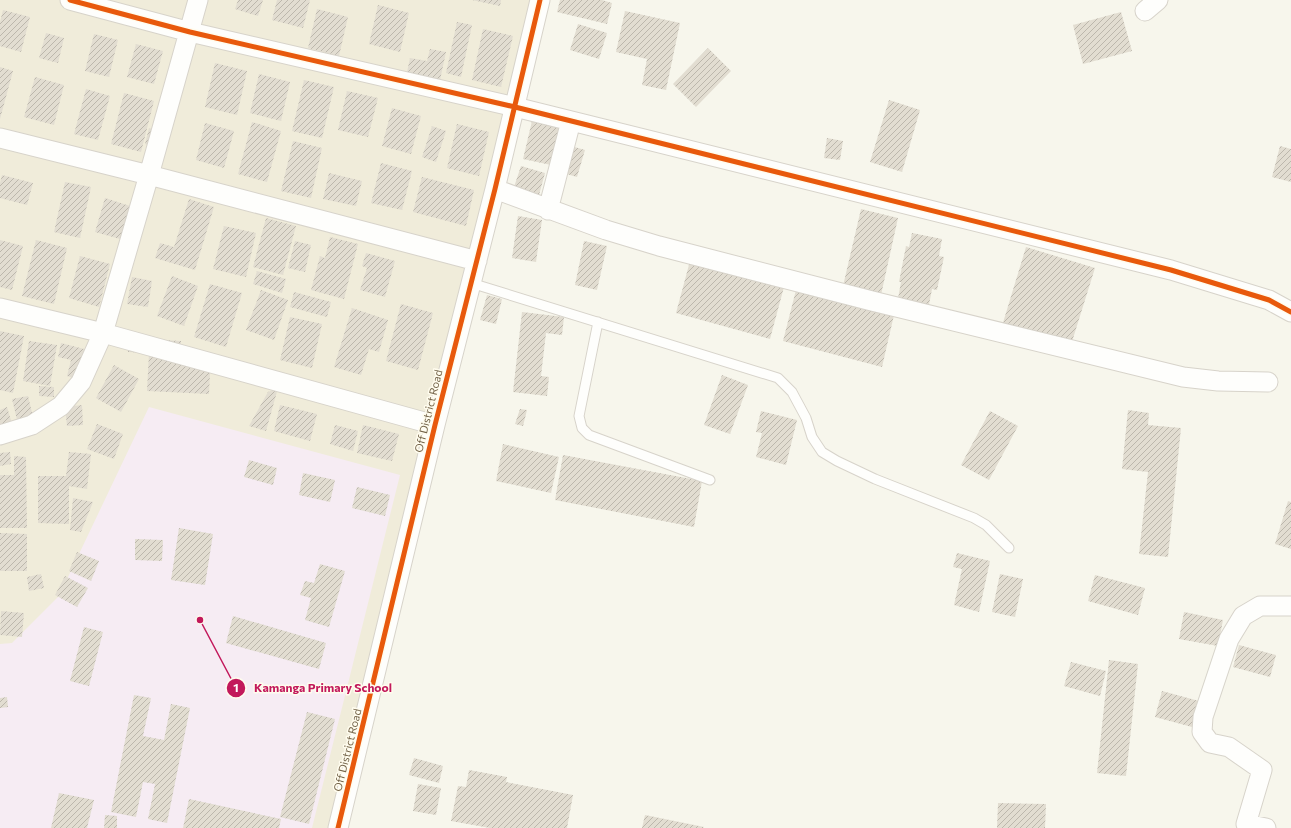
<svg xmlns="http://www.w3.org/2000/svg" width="1291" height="828" viewBox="0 0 1291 828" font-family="Commissioner,sans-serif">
  <defs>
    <pattern id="building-hatch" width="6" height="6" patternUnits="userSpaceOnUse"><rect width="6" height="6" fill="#e2ddd1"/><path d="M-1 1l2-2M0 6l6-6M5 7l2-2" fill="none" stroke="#bcb7ac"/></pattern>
  </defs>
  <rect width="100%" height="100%" fill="#f7f6ec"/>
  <path fill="#f0ecda" d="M0,0h542l-202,828h-340z"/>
  <path fill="#f6ecf3" d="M149,407l251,68 -88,353h-312v-184l12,-1 47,-47z"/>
  <path fill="url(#building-hatch)" d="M238,0h25l-5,16 -23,-7z
    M277,0h33l-7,28 -31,-8z
    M472,0h29l-1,6z
    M560,0h42l10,3 -5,21 -50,-12z
    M378,5l31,8 -9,39 -31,-8z
    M317,9l31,8 -9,39 -31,-8z
    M3,10l27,7 -9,35 -21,-6v-24z
    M625,11l55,12 -14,67 -24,-5 5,-26 -31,-7z
    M1121,12l11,39 -49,13 -10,-39z
    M457,22l15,3 -11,52 -15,-4z
    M578,24l29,9 -8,26 -29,-9z
    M483,29l30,7 -12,51 -29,-7z
    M46,33l18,5 -6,25 -19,-5z
    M94,34l24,6 -9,37 -24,-6z
    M136,44l27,7 -9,33 -27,-7z
    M708,48l23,23 -35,36 -23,-23z
    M430,49l16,3 -6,28 -33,-8 3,-14 17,3z
    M215,63l32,8 -10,44 -32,-8z
    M0,67l13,4 -13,48z
    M259,74l31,8 -9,39 -31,-8z
    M35,77l29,8 -10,40 -30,-8z
    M304,80l30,7 -12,51 -30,-7z
    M86,89l24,7 -12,44 -24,-6z
    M347,91l31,7 -10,39 -30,-7z
    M124,93l30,8 -13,51 -30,-8z
    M889,100l31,10 -18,62 -32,-10z
    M392,108l29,8 -10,38 -29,-8z
    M532,121l28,6 -9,38 -28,-6z
    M252,122l29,9 -14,51 -29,-8z
    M205,123l29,8 -10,37 -28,-8z
    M457,124l32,8 -10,44 -32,-8z
    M432,126l14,5 -10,31 -14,-5z
    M149,128l9,3 -4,16 -9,-3z
    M827,138l16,3 -3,19 -16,-2z
    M293,141l29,7 -11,50 -30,-7z
    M571,146l14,4 -8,27 -14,-4z
    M1280,146l11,3v33l-19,-5z
    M381,163l31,8 -10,39 -31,-7z
    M521,166l24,7 -6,22 -25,-8z
    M329,173l33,8 -6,25 -33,-7z
    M2,175l31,8 -6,22 -27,-7v-15z
    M422,177l52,13 -8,36 -53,-14z
    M65,182l26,5 -11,51 -26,-6z
    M105,198l25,8 -10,33 -25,-7z
    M189,199l25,8 -19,63 -40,-12 5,-15 14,4z
    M861,209l37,9 -17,77 -38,-9z
    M518,216l24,4 -6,42 -24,-4z
    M266,218l30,8 -13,49 -30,-8z
    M224,226l32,7 -10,44 -33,-8z
    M912,233l30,6 -3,17 5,1 -7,33 -5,-1 -4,21 -31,-6 4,-22h-2l7,-36 3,1z
    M330,237l28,7 -14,55 -33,-9 9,-34 5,2z
    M0,240l23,6 -11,44 -12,-3z
    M36,240l31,8 -13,56 -32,-8z
    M295,241l16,4 -6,27 -17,-4z
    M584,241l23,5 -10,44 -22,-5z
    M1026,247l69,21 -25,80 -68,-22z
    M366,253l29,8 -10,36 -25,-7 7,-22 -5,-2z
    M80,256l30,8 -11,43 -30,-9z
    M690,261l94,26 -14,52 -94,-26z
    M257,271l29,8 -4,14 -29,-9z
    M172,276l26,10 -14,40 -27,-10z
    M132,277l20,4 -4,26 -21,-3z
    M210,284l32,9 -16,54 -32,-10z
    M261,290l27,10 -14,40 -28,-10z
    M796,290l98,25 -12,52 -99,-26z
    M294,292l37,10 -4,15 -37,-10z
    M487,295l15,4 -6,25 -16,-4z
    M401,304l32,9 -15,57 -32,-9z
    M352,308l36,12 -9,32 -10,-3 -8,26 -27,-8z
    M522,312l42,5 -2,18 -16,-2 -5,43 8,1 -2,19 -34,-4z
    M290,317l32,7 -10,44 -32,-8z
    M0,331l24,5 -11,57 -13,-3z
    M129,338l52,3 -1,10 31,1 -2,42 -62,-3 2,-38 -21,-1z
    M29,341l28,4 -7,41 -27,-5z
    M61,343l27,7 -8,30 -13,-4 4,-16 -13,-3z
    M114,365l25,14 -18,33 -25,-14z
    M722,375l26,10 -18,49 -26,-9z
    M39,386l15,1v10l-15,-1z
    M278,388l-12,43 -17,-5 19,-34z
    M28,396l6,25 -16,3 -6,-25z
    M82,405l1,20 -16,1 -2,-19z
    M280,405l37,9 -7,27 -36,-10z
    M7,407l6,20 -13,4v-21z
    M520,409l7,1 -4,16 -8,-2z
    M1128,410l21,3 -1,12 33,3 -13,129 -29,-3 9,-82 -26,-3z
    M761,411l36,9 -11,45 -30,-8 6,-24 -6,-1z
    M990,411l28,15 -29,54 -28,-15z
    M97,424l26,10 -9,25 -27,-10z
    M335,425l23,6 -5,20 -23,-7z
    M363,425l36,9 -7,27 -35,-8z
    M503,444l56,13 -8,36 -55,-12z
    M10,452l1,12 -11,2v-13z
    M69,452l22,2 -4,35 -18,-3v38l-31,-1v-47h28z
    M563,455l139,26 -8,46 -139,-27z
    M14,456l12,1 1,71h-27v-53h14z
    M249,460l28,8 -4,17 -29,-8z
    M303,473l32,7 -5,22 -31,-7z
    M357,487l33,8 -5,21 -33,-8z
    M73,498l20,4 -12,30 -11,-2z
    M1288,501l3,1v47l-16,-5z
    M179,528l34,6 -8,51 -34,-5z
    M0,533l27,1v37h-27z
    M135,539l28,1 -1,21 -27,-1z
    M77,552l22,9 -8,20 -22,-10z
    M957,553l33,8 -11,51 -25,-7 8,-36 -9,-2z
    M320,564l25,7 -16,56 -24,-7 6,-22 -11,-3 5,-14 9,2z
    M41,574l3,14 -15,3 -2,-14z
    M1000,574l23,5 -8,38 -23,-5z
    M1095,575l50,13 -7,27 -50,-14z
    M65,576l23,12 -11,19 -22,-12z
    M1,611l23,2 -2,24 -22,-2z
    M1184,612l39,8 -5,26 -39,-7z
    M233,616l93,27 -7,26 -93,-26z
    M84,627l19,5 -14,54 -19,-5z
    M1239,645l37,10 -6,22 -37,-10z
    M1109,660l29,4 -12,112 -29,-3z
    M1071,662l35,9 -6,25 -36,-10z
    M1162,691l37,10 -7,26 -37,-10z
    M134,695l17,3 -8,38 21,4 7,-36 19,4 -23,115 -19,-4 7,-35 -12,-2 -7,35 -25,-5z
    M7,697l1,10 -8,1v-10z
    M307,712l28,7 -26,105 -29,-7z
    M414,758l29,8 -4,17 -30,-8z
    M469,770l38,7 -1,5 67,13 -6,33h-77l-39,-7 7,-35 8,1z
    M418,784l23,4 -5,27 -23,-4z
    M59,793l35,7 -7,28h-36z
    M189,799l92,20 -2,9h-96z
    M998,803l48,1 -1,24h-48z
    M105,815l12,1v12h-13z
    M645,815l59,12 -1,1h-61z"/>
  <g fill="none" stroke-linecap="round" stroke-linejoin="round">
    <g stroke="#d7d3ca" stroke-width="11">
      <path id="service" d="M471,283l307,95 14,14 14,26 6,19 10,15 15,9 38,18 99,39 12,7 23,23
        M598,322l-19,94 3,12 7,7 121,45"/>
    </g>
    <g stroke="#d7d3ca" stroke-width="21">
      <path id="minor" d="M70,0l120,32 325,75 656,163 98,30 22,12
        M1145,11l13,-11
        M0,138l149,37 328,86
        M495,189l111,41 53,16 213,55 311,76 35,4 50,1
        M548,210l23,-89
        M0,308l103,25 332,92
        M0,435l32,-10 29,-19 20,-24 22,-49 46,-158 49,-175
        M338,828l97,-403 60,-236 45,-189
        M1266,828l-20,-4 16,-54 -33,-23 -19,-4 -8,-11 1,-15 26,-78 14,-23 17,-10h31"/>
    </g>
    <use href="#service" stroke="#fefefc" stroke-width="9"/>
    <use href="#minor" stroke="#fefefc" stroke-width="19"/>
    <g stroke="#fffcee" stroke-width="8">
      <path id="cycleway" d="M70,0l120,32 325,75 656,163 98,30 22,12
        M338,828l97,-403 60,-236 45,-189"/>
    </g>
    <use href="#cycleway" stroke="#e8590c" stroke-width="5"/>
  </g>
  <g text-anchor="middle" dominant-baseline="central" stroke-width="3" stroke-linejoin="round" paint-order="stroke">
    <g font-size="11" fill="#76664c" stroke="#fffcee">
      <text transform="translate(428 411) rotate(-76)">Off District Road</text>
      <text transform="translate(347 750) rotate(-76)">Off District Road</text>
    </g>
  </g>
  <path fill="none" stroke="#c2185b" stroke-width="1.5" d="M200 620L236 688"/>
  <g fill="#c2185b" stroke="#fffcee" stroke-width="1.5">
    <circle cx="200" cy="620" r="4"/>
    <circle cx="236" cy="688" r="10"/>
  </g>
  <g font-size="12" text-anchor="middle" font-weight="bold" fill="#fff">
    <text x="236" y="692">1</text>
  </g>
  <g font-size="12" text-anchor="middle" font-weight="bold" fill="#c2185b" stroke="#fffcee" stroke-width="3" stroke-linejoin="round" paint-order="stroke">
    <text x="323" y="692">Kamanga Primary School</text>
  </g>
</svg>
